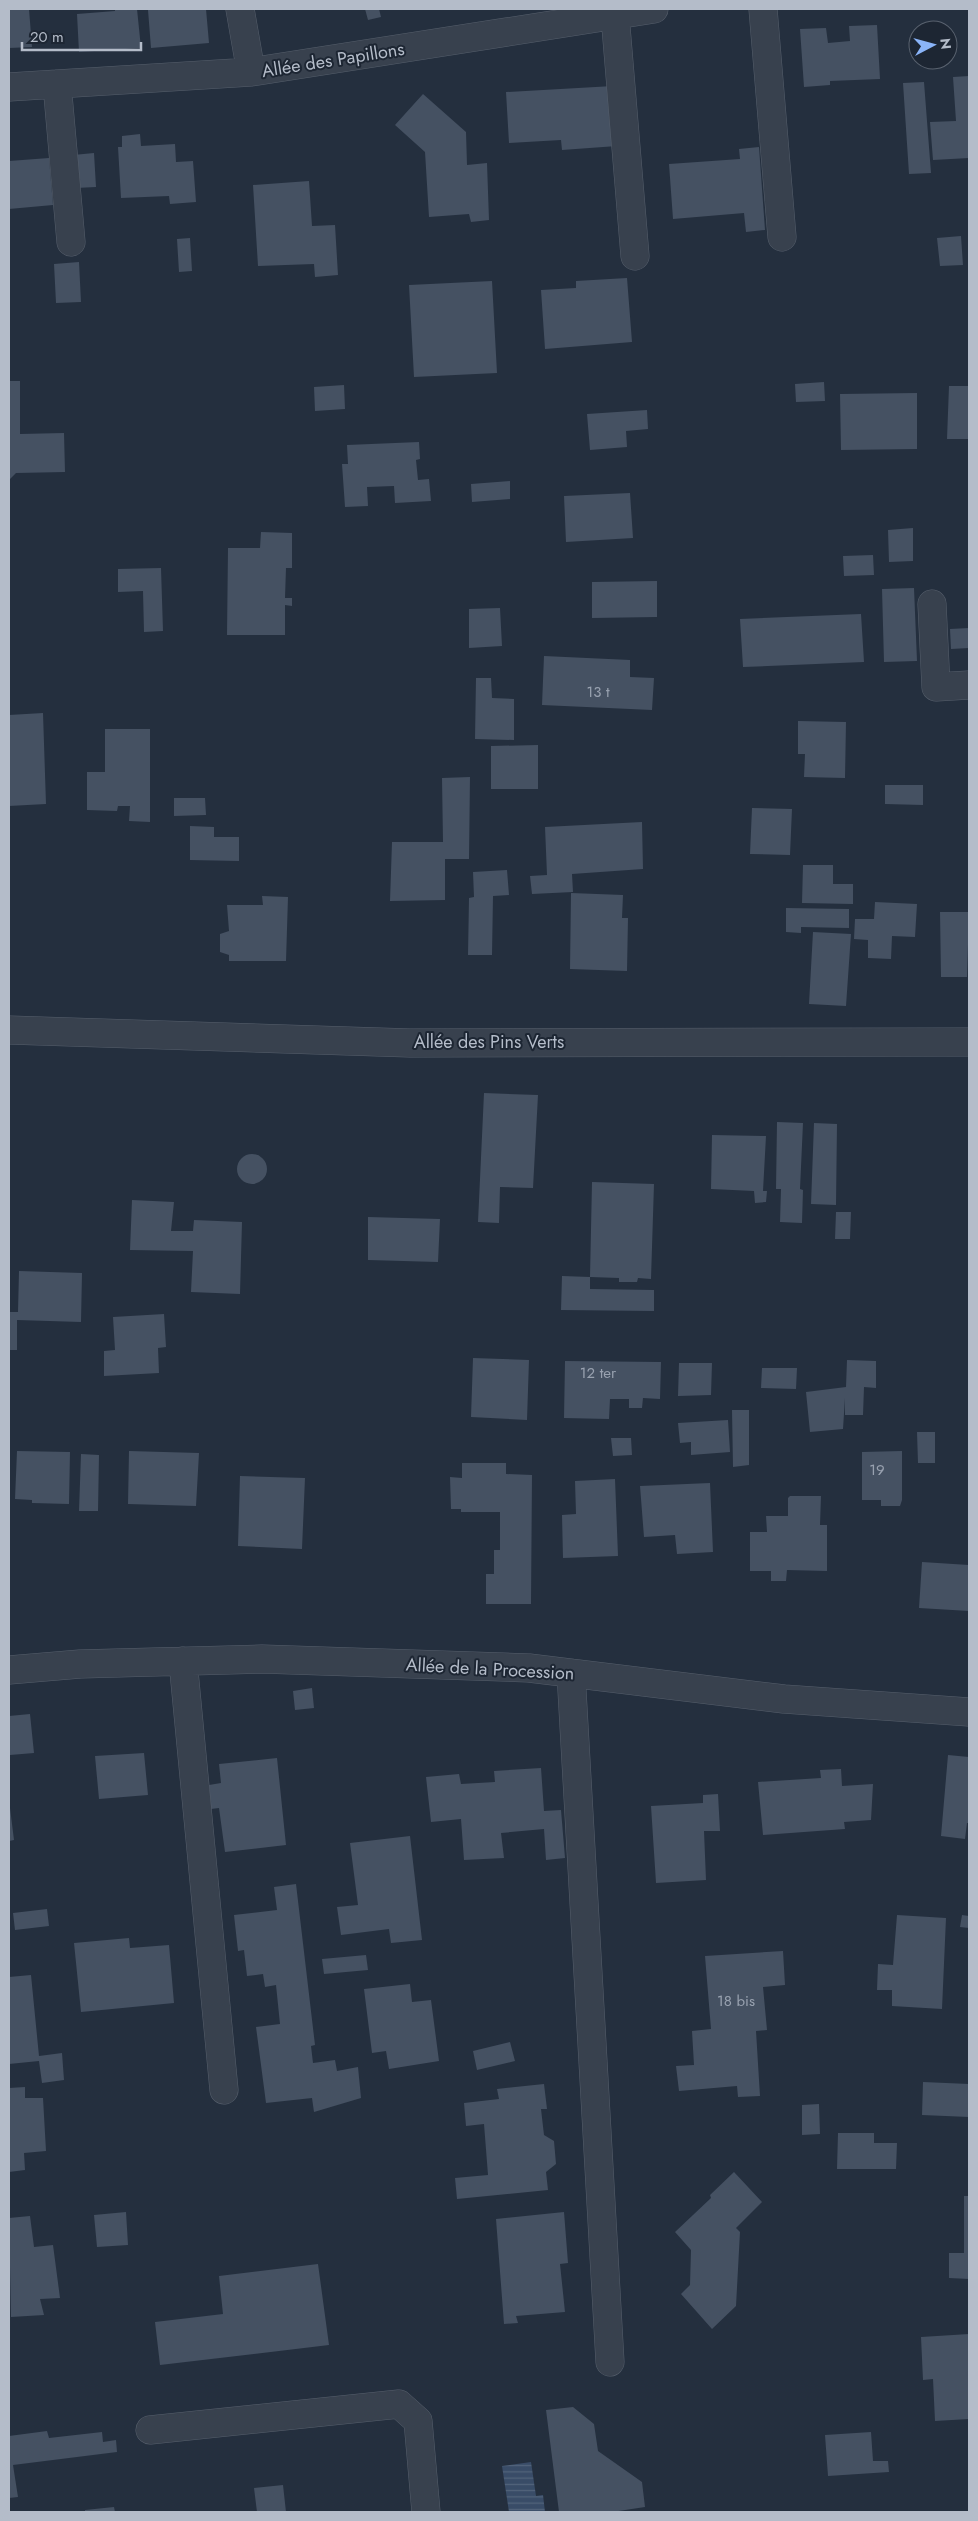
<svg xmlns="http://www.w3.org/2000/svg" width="978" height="2521" viewBox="0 0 978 2521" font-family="Jost,sans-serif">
  <defs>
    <pattern id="water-rules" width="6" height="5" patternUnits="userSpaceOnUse" patternTransform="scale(1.25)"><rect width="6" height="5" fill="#394c67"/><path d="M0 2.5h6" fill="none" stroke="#53647b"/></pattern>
  </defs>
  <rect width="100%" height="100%" fill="#242f3e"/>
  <path fill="url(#water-rules)" d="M531,2462l5,34 7,-1 2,17h-36l-7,-46z"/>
  <path fill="#455162" d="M9,9h20l3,38 -23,1z
    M115,9h22l4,39 -62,4 -2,-38 38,-3z
    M206,9l3,34 -58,5 -3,-38z
    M365,9h14l2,8 -13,3z
    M877,25l3,54 -50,2v4l-26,2 -4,-58 26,-1 2,15 22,-2 -1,-15z
    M969,76v82l-36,2 -3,-38 26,-1 -3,-44z
    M924,82l7,91 -22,1 -6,-91z
    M613,86l4,60 -55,4 -1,-10 -52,3 -3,-51z
    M423,94l43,38 1,33 20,-2 2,57 -18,2 -2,-8 -40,3 -4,-65 -30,-27z
    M140,134l1,12 34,-2 1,18 17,-1 3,41 -26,2 -1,-8 -48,2 -3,-51h4v-11z
    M759,147l6,83 -19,2 -2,-19 -71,6 -4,-55 71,-5 -1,-10z
    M94,153l2,34 -20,1 -3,-33z
    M49,158l4,47 -44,4v-48z
    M309,181l3,45 23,-1 3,50 -23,2 -1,-13 -56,2 -5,-81z
    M961,236l2,29 -23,1 -3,-28z
    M190,238l2,33 -13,1 -2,-33z
    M79,262l2,40 -25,1 -2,-39z
    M627,278l5,64 -87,7 -4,-59 35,-2v-7z
    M492,281l5,92 -83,4 -5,-92z
    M9,381h11v53l44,-1 1,39 -49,1 -7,7z
    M824,382l1,19 -29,1 -1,-18z
    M344,385l1,24 -30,2 -1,-24z
    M949,386h20v53h-22z
    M917,393v56l-76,1 -1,-56z
    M647,410l1,19 -22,2 1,16 -37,3 -3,-36z
    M419,442l1,17 -4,1 2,20 11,-1 2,22 -36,2 -1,-17 -27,1 1,19 -23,1 -3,-43h6l-1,-19z
    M510,481v18l-38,3 -1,-18z
    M630,493l3,45 -67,4 -2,-46z
    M913,528v33l-24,1 -1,-32z
    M261,532l31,1v35h-6l-1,30h7v8l-7,-1v30h-58l1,-87h32z
    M873,555l1,20 -30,1 -1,-20z
    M161,568l2,63 -19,1 -1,-41 -25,1v-23z
    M657,581v36l-65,1v-36z
    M914,588l3,73 -33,1 -2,-73z
    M500,608l2,38 -33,2v-39z
    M861,614l3,48 -121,5 -3,-48z
    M969,628v20l-18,1 -1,-20z
    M544,656l86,4v17l24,1 -2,32 -110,-5z
    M476,678h15l1,20 22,1v41l-39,-1z
    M43,713l3,91 -37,2v-91z
    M798,721l48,1 -1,56 -41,-1 1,-23h-7z
    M105,729h45v93l-21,-1 1,-15h-12l-1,5 -30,-1v-38h18z
    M538,745v44h-47v-43z
    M470,777l-1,82h-24v41l-55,1 2,-59h51l-1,-64z
    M885,785h38v20l-38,-1z
    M174,798h31l1,17 -32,1z
    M752,808l40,1 -2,46 -40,-1z
    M642,822l1,47 -71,5 1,18 -41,2 -2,-18 17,-1 -2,-48z
    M190,826l24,1v10h25v24l-49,-1z
    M803,865h30v19h20v20l-51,-1z
    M507,870l2,25 -16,1 -1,59h-24l1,-57 5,-1 -1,-25z
    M571,893l52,2 -1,23h6l-1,53 -57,-2z
    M262,896l26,1 -2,64h-57v-6l-9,-3v-18l9,-3 -2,-26h36z
    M875,902l42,2 -2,33 -23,-1 -1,23 -23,-1v-18l-14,-1 1,-20h19z
    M786,908l63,1v19l-48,-1v6l-15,-1z
    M940,912h29l-2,65h-26z
    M813,932l38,2 -5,72 -37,-2z
    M484,1093l54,2 -5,93 -33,-1 -1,36 -21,-1z
    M777,1122l26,1 -3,66 3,1 -1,33 -22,-1 1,-33h-5z
    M814,1123l23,1 -1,81 -25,-1z
    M712,1135l54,1 -3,55h4l-1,11 -11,1 -1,-12 -43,-2z
    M237 1169a15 15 0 1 1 30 0a15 15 0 1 1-30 0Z
    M592,1182l62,2 -3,95 -13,-1 -1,4h-18v-4l-29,-1z
    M132,1200l42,2 -3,29h22l1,-11 48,2 -2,72 -49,-2 2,-41 -63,-1z
    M836,1212h15l-1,27h-15z
    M368,1217l72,2 -2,43 -70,-2z
    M19,1271l63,2 -1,49 -64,-2v30h-8v-38h9z
    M562,1276l28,1v12l64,1v21l-93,-1z
    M164,1314l2,33 -8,1 1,25 -55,3v-25l11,-1 -2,-33z
    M473,1358l56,2 -2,60 -56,-3z
    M847,1360l29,1v27l-12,-1 -1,28h-18v-17l-2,31 -33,3 -4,-40 40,-5z
    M565,1361l96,1 -1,37 -17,-1 -1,10h-13v-9h-19l-1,20 -45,-1z
    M679,1363h33l-1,32 -33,1z
    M762,1368h35l-1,21 -35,-1z
    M732,1410h17v55l-16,2z
    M728,1420l2,32 -39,3v-13l-11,1 -2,-20z
    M917,1432h18v31h-17z
    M611,1438h20l1,17 -19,1z
    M17,1451l53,1 -1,52 -37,-1v-3l-17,-1z
    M129,1451l70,2 -3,53 -68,-2z
    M902,1451v49l-2,6h-19v-6h-19v-48z
    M81,1454l18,1 -1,56h-19z
    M462,1463h44v11l26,1 -1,129h-45v-30h8v-24h6v-38h-39v-3h-10l-1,-32 12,1z
    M240,1476l65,2 -3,71 -64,-3z
    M615,1479l3,77 -55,2 -1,-43 14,-1 -1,-33z
    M710,1483l3,69 -36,2 -2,-19 -31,2 -4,-51z
    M790,1496h31l-1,29h7v46l-40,-1 -1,11h-15v-10h-21v-39h17l-1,-16h22v-18z
    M922,1562l47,3v46l-50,-3z
    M312,1688l2,20 -19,2 -2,-19z
    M30,1714l4,39 -24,2 -1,-39z
    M144,1753l4,42 -49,4 -4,-43z
    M948,1755l21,2v66h-2l-2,16 -24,-3z
    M277,1758l9,87 -61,7 -6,-44 -8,1 -2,-24 12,-2 -2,-19z
    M541,1768l3,43 17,-1 4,48 -19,2 -2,-31 -43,4 3,25 -40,2 -3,-41 -30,3 -5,-45 33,-3 2,10 34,-2 -1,-11z
    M841,1769l1,17 31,-2 -2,36 -27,2 1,7 -82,6 -5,-53 63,-4 -1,-8z
    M718,1794l2,37h-16l2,49 -50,3 -5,-77 52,-3v-8z
    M9,1800l5,40 -5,1z
    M410,1836l12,104 -31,3 -2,-14 -48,6 -4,-28 21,-2 -8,-62z
    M296,1884l19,161 -4,1 2,17 22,-3 2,11 21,-4 3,31 -47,14 -2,-14 -46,5 -10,-76 24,-3 -4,-39 -11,2 -2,-13 -16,2 -3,-26 -6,1 -4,-36 43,-5 -3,-23z
    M47,1909l2,17 -34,4 -2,-17z
    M897,1915l49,3 -4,91 -50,-3v-16h-15l1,-26 15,1z
    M962,1915l7,1v12l-9,-1z
    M129,1938l1,10 39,-3 5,58 -93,9 -7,-69z
    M783,1951l2,34 -22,2 4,43 -11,1 4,65 -22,1 -1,-11 -58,5 -3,-25 18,-1 -2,-34 19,-2 -6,-73z
    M366,1955l2,15 -44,4 -2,-15z
    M31,1975l8,81 23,-3 2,27 -22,3 -3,-22 -30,3v-87z
    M410,1984l2,18 19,-2 8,61 -50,8 -3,-18 -14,2 -8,-64z
    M510,2042l5,19 -38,9 -4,-19z
    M923,2082l46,2v33l-47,-2z
    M544,2084l3,25h-6l3,26 10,6 2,23 -10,8 2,18 -91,9 -2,-21 33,-3 -4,-51 -18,2 -2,-23 35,-4 -2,-10z
    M25,2087v11h18l3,53 -22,2 1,17 -16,2v-84z
    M819,2104l1,30 -18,1v-30z
    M838,2133h36v10h23l-1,26h-59z
    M734,2172l28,30 -26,26 4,4 -4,74 -24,23 -31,-35 9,-9 1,-35 -16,-18 36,-34 -1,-3z
    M964,2196h5v83l-20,-1v-25h15z
    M126,2212l2,33 -31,2 -3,-32z
    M564,2212l4,51 -8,1 5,48 -49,4 2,7 -14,1 -8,-105z
    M30,2216l4,31 19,-2 7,53 -20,1 4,16 -33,2 -2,-99z
    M318,2264l11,81 -169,20 -5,-43 68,-8 -4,-38z
    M969,2334v85l-34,2 -2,-42 -10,1 -2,-43z
    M573,2407l21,17 4,27 44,31 3,25 -33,5h-53l-13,-102z
    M47,2431l2,7 53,-6 1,10 13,-2 1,12 -104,13 5,32 -9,1v-62z
    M871,2432l2,29h15l1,11 -61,4 -3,-41z
    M283,2485l3,27h-29l-3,-24z
    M114,2507l1,5h-30v-2z"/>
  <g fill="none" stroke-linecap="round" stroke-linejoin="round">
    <g stroke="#565f6c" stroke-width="29">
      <path id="minor" d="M240,9l11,63
        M763,9l19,228
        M615,15l20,241
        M57,84l14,158
        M9,87l242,-15 403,-63
        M932,604l4,83 33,-2
        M9,1030l401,13 559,-1
        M183,1661l41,429
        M9,1670l71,-6 182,-5 267,9 255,31 185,13
        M571,1673l39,689
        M150,2430l249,-26 19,17 8,91"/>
    </g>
    <use href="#minor" stroke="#38414e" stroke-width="28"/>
  </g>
  <g text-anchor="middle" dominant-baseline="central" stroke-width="4" stroke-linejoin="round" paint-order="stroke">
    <g font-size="15" fill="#98a1af">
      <text x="598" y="692">13 t</text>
      <text x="598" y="1373">12 ter</text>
      <text x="877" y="1470">19</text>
      <text x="736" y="2001">18 bis</text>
    </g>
    <g font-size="18" fill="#b4bcc9" stroke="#1d2633">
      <text transform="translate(333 60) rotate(-9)">Allée des Papillons</text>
      <text x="489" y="1042">Allée des Pins Verts</text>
      <text transform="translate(490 1669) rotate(3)">Allée de la Procession</text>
    </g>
  </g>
  <rect width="978" height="2521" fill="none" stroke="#b4bcc9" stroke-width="20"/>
  <g transform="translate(933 45) rotate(84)"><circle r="24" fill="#1d2633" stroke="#59626f"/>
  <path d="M0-4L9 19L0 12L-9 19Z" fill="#8ab4f8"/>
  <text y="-8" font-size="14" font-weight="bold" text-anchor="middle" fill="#b4bcc9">N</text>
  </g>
  <path d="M22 42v8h119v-8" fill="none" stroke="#b4bcc9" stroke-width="2.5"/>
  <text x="30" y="42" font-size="15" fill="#b4bcc9" stroke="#1d2633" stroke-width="4" paint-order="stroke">20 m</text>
</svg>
